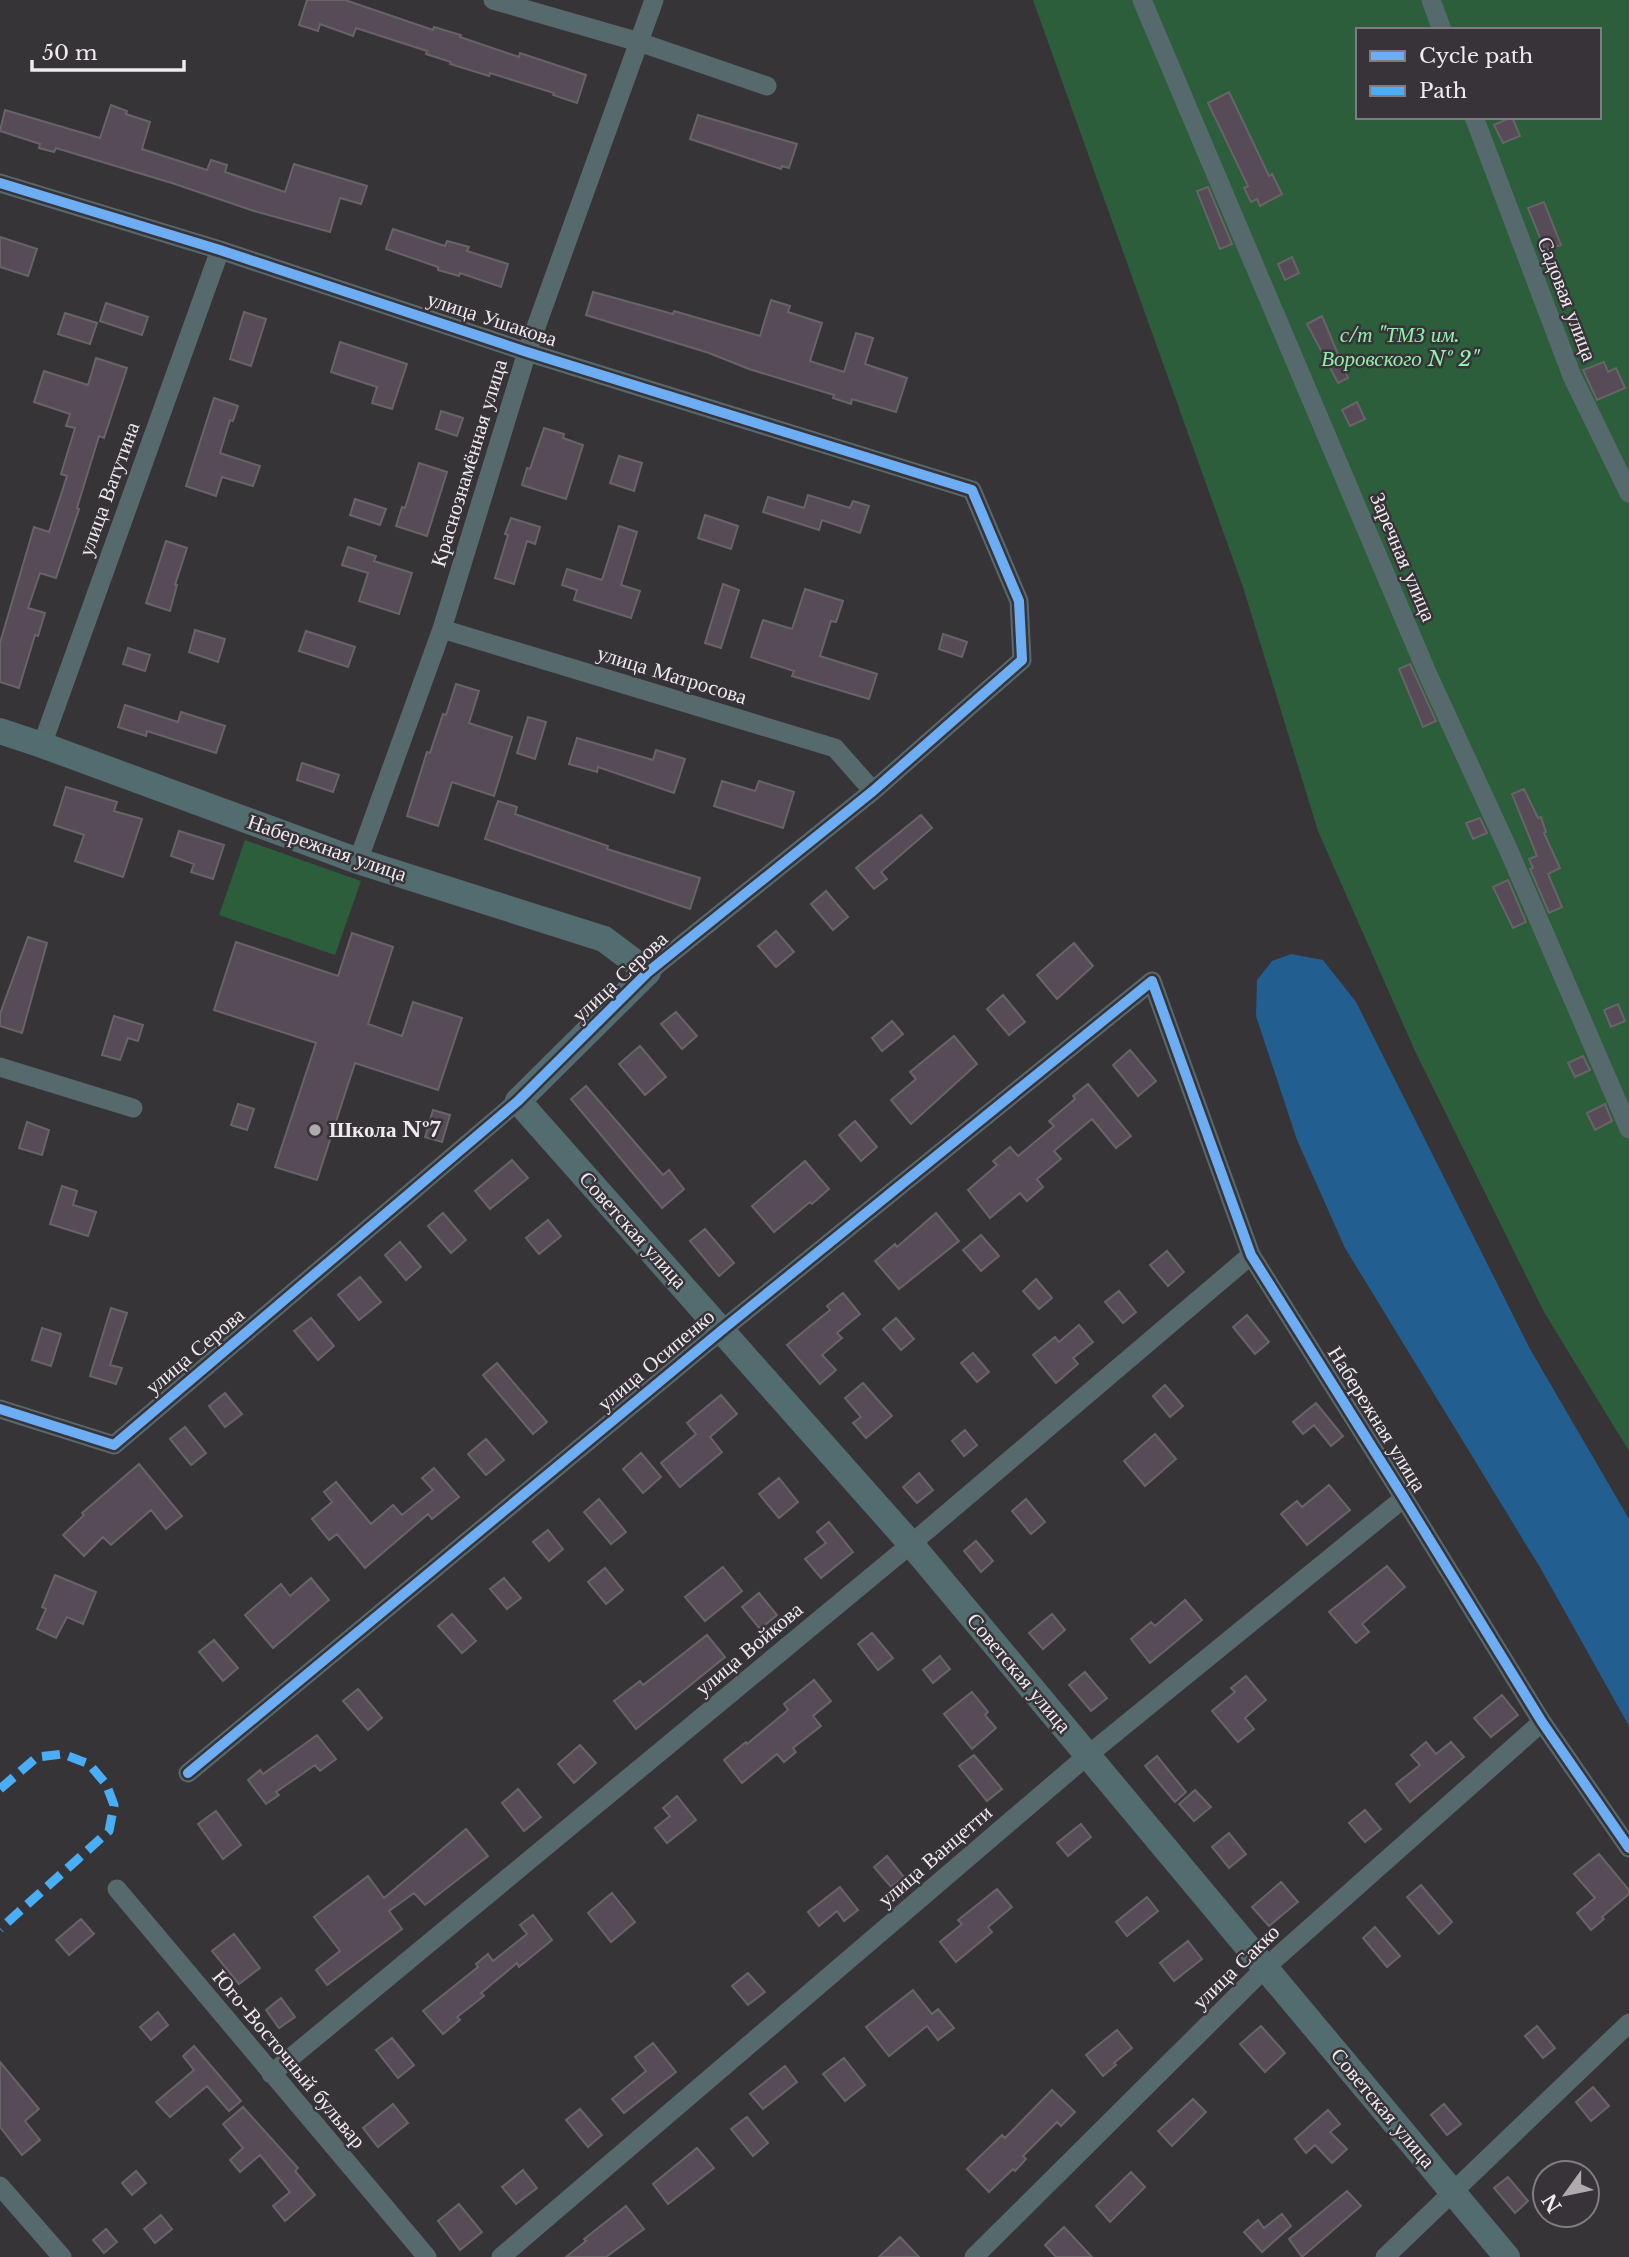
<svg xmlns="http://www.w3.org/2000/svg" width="1629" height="2257" viewBox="0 0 1629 2257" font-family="'Libre Baskerville',serif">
  <rect width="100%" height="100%" fill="#373437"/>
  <path fill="#2c5e3b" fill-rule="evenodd" d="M1033,0h596v1451l-85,-139 -129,-261 -97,-220 -75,-244zM1358,30h241v87h-241z
    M245,840l116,41 -26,74 -116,-40z"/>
  <path fill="#225e8f" d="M1291,954l32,6 33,42 174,347 99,170v207l-88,-157 -196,-321 -48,-108 -41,-124 1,-36 15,-19z"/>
  <path fill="#574b57" stroke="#676467" stroke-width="2" d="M307,0h38l88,30 1,-3 27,8 -1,2 59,20 1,-4 66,22 -9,28 -24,-8 1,-2 -64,-20 -1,3 -39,-12 1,-2 -25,-8 1,-3 -71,-23 -3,8 -33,-12 -2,7 -19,-6z
    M1229,92l40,84 3,-2 10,20 -22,12 -3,-7 -6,3 -7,-14 4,-2 -40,-83z
    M111,105l16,6 -1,3 24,8 -8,27 65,21 4,-10 16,5 -2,7 60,20 9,-28 73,22 -6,18 -21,-6 -10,34 -76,-21 -79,-27 -119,-36 -2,4 -15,-4 1,-4 -40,-13 5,-21 95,28z
    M698,115l99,29 -8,24 -7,-2 -1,3 -91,-30z
    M1512,117l8,19 -17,7 -9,-18z
    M1208,187l24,57 -12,5 -23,-58z
    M1544,202l17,43 -16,5 -17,-42z
    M393,229l52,17 2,-5 22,6 -2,4 41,13 -7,23 -41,-14 -1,3 -21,-6v-3l-52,-18z
    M0,237l37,12 -9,27 -28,-9z
    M1292,257l7,16 -14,7 -7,-16z
    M593,292l80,22 1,-3 86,25 11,-36 19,6 -2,6 34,11 -12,38 34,11 12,-39 17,5 -8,26 42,14 -11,34 -44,-13 -1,5 -18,-6 1,-3 -85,-26 -40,-16 -123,-38z
    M106,303l42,14 -6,18 -42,-14z
    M244,312l22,7 -15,47 -21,-7z
    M65,313l32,10 -7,21 -32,-10z
    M1322,316l26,62 -10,5 -31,-59z
    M340,342l67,22 -15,45 -20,-6 5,-16 -46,-15z
    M96,358l31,10 -23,70 -5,-2 -22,72 2,1 -23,69 -16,-5 -12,35 17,5 -7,23 -3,-1 -16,53 -19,-6v-39l34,-116 15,5 18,-56 -6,-2 14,-46 -9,-2 4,-12 -36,-12 10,-31 44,14z
    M1604,362l4,10 8,-4 9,20 -28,12 -14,-30z
    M214,398l24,8 -5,15 -3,-1 -10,33 40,13 -7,20 -31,-9 -6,19 -30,-10z
    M1357,402l8,17 -15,7 -8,-16z
    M441,411l22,7 -6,18 -21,-7z
    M544,428l20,6 -1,4 20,7 -17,54 -44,-14 5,-17 3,1z
    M619,456l23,7 -8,28 -24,-8z
    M419,463l28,9 -20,64 -31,-10 6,-19 3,1z
    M808,495l42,13 3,-7 16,5 -9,27 -38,-13 -3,10 -56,-18 5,-15 36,11z
    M355,499l31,10 -6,16 -30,-10z
    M705,515l33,11 -7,23 -33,-11z
    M511,518l29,9 -5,17 -8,-3 -13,43 -19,-6 13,-43 -3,-1z
    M619,526l18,6 -16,53 19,6 -9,27 -57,-18 3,-10 -15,-5 5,-16 35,11z
    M166,541l21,7 -12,37h2l-7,26 -24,-8z
    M348,547l28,9 -2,5 38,12 -13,41 -40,-13 9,-28 -26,-8z
    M723,584l16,6 -18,58 -16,-5z
    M805,589l38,12 -7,21 -5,-1 -11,35 57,18 -8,25 -77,-23 2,-5 -43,-14 12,-37 29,9z
    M195,630l30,9 -7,23 -29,-10z
    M306,631l49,16 -7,20 -49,-16z
    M943,634l24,8 -5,15 -23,-8z
    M128,648l22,7 -5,16 -22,-7z
    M1410,664l26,57 -13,6 -24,-58z
    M456,684l23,7 -10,32 43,14 -18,59 -42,-14 -14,44 -31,-10 20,-64 3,1 13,-39 3,1z
    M125,705l53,17 3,-10 44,14 -9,27 -69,-22 -1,5 -28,-9z
    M528,717l18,5 -11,37 -18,-6z
    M577,738l76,22 3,-10 29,9 -11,34 -76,-26 -1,5 -28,-8z
    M302,763l37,12 -6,17 -36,-12z
    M722,781l33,10 4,-10 35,11 -11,36 -69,-22z
    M66,787l51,15 -3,9 28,8 -19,58 -48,-16 9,-26 -30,-10z
    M1524,789l14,29 3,-1 5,15 -2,1 16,35 -12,6 14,33 -13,6 -19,-44 3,-1 -4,-9 8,-3 -25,-62z
    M498,801l19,6 -2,7 93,32 -1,3 93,29 -10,31 -205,-70z
    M921,815l11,13 -51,44 6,7 -13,10 -18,-21z
    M1480,818l7,15 -14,6 -7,-16z
    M179,831l45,14 -11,34 -22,-7 3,-8 -23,-8z
    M1508,880l18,42 -13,6 -20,-41z
    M826,891l22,26 -15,13 -22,-26z
    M776,931l18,21 -18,15 -18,-21z
    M352,933l41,14 -25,77 34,12 11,-34 49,16 -24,72 -83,-27 -38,117 -42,-13 41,-124 -102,-33 22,-68 102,34z
    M28,937l19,6 -25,90 -22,-7v-12z
    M1074,943l19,23 -36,33 -20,-24z
    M1003,995l22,27 -16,13 -22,-26z
    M1618,1004l7,17 -14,6 -7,-17z
    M676,1012l21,24 -15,13 -21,-25z
    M114,1016l29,9 -5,16 -10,-3 -8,22 -18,-5z
    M892,1021l11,13 -21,17 -10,-13z
    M954,1036l23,28 -66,60 -20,-24 25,-21 -6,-7z
    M640,1046l26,31 -21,18 -26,-31z
    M1130,1050l26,31 -18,15 -25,-31z
    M1583,1056l7,14 -15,7 -7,-14z
    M1088,1084l43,52 -15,12 -24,-29 -38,32 7,8 -24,20 6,8 -16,14 -7,-8 -30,25 -22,-28 29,-25 -4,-4 17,-14 8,9 36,-30 -5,-5 26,-22 -2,-3z
    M586,1086l77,89 6,-5 15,19 -22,19 -91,-109z
    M238,1104l16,5 -7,21 -16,-5z
    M1605,1104l7,17 -17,9 -8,-17z
    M433,1110l17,5 -8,27 -17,-5z
    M855,1121l22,26 -16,14 -22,-26z
    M27,1122l22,8 -7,25 -23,-7z
    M512,1160l16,18 -38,31 -15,-18z
    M805,1161l24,28 -17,15 -2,-2 -36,30 -22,-26z
    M62,1186l15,5 -4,14 23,7 -8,24 -38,-12z
    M443,1213l23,27 -15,13 -23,-27z
    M936,1213l23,28 -60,48 -24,-28 20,-17 2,3z
    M548,1220l13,16 -22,18 -13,-16z
    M705,1229l29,34 -15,13 -29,-35z
    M981,1235l18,21 -18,15 -18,-21z
    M400,1242l21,25 -15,13 -21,-25z
    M1167,1251l17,21 -16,14 -18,-21z
    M360,1277l21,25 -22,18 -21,-25z
    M1036,1279l16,19 -13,11 -16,-18z
    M1119,1291l17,21 -13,11 -18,-21z
    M843,1293l17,21 -23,19 5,5 -20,17 14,15 -16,14 -33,-39 43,-35 -3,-4z
    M111,1308l16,5 -17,52 12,3 -6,16 -26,-8z
    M1247,1315l22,27 -14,12 -22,-27z
    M311,1318l23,28 -16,14 -24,-29z
    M896,1318l18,21 -13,11 -18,-21z
    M1079,1325l14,17 -20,16 5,6 -22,19 -23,-28 22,-18 4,5z
    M42,1328l19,6 -10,32 -19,-6z
    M973,1353l16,19 -12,10 -16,-19z
    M497,1363l50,59 -14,12 -50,-59z
    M863,1383l29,33 -26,22 -13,-15 8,-6 -16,-19z
    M1165,1385l18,21 -13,11 -17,-21z
    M225,1393l17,21 -17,13 -16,-21z
    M721,1395l16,19 -27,23 12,15 -42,35 -19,-24 35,-29 -9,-11z
    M1316,1403l27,33 -12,10 -17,-21 -11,9 -10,-12z
    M185,1427l21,26 -15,12 -21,-26z
    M965,1430l12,15 -13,11 -12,-15z
    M1155,1434l21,25 -31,27 -21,-25z
    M486,1439l18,21 -18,15 -18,-21z
    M641,1453l20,24 -18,16 -20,-24z
    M139,1464l43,52 -16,13 -15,-19 -40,35 -8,-8 -19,19 -21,-21 21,-20 -2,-2z
    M434,1468l25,29 -27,22 -4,-5 -63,54 -28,-34 -8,6 -17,-21 20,-17 -8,-10 12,-10 35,42 22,-19 9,10 31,-25 -11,-12z
    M919,1473l14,17 -16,13 -14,-16z
    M779,1478l19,24 -19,16 -20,-24z
    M1329,1485l21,25 -43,35 -26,-31 16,-13 5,6z
    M599,1499l27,33 -15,12 -27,-32z
    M1026,1499l19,23 -14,12 -19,-23z
    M829,1522l24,30 -32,26 -16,-19 21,-16 -9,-11z
    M548,1530l15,19 -14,12 -16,-19z
    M976,1541l17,20 -12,11 -17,-21z
    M1387,1566l18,21 -43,37 7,8 -13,11 -27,-31z
    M723,1567l19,24 -37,30 -20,-24z
    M605,1568l18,22 -17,14 -18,-22z
    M55,1575l41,17 -13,32 -16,-7 -11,21 -19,-9 9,-20 -4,-2z
    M311,1578l18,22 -56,48 -28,-33 36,-31 9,12z
    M504,1578l17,20 -14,11 -17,-20z
    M759,1593l18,22 -17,14 -18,-22z
    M1185,1600l17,20 -52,43 -19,-24 20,-17 4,4z
    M452,1614l24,27 -14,12 -24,-27z
    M1052,1614l13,16 -22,19 -14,-16z
    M872,1633l21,25 -15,12 -20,-26z
    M707,1635l18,22 -89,72 -22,-28 26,-20 3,4z
    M214,1640l24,28 -15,13 -24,-29z
    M940,1656l10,13 -17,14 -10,-13z
    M1085,1672l22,26 -16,13 -22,-26z
    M1246,1676l20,24 -21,18 9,11 -16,13 -26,-31 23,-19 -4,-4z
    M814,1680l17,21 -18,15 8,10 -28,22 3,4 -12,10 -7,-8 -35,29 -18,-23 22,-18 1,2 41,-34 -4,-6z
    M358,1689l24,29 -14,12 -25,-29z
    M972,1692l16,20 -3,3 11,13 -24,21 -28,-35z
    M1502,1695l16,20 -27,22 -17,-19z
    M317,1735l19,24 -16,12 -5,-6 -39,27 3,3 -13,9 -18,-24 12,-10 3,4z
    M1426,1742l10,12 15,-12 13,15 -54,45 -14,-18 24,-19 -9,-10z
    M580,1745l16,18 -22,20 -16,-19z
    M974,1755l28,34 -15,12 -28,-35z
    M1157,1756l29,36 -11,10 -30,-36z
    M518,1789l23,28 -17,14 -22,-28z
    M1195,1790l16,17 -17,14 -15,-17z
    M677,1796l19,24 -29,23 -12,-15 15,-12 -7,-8z
    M1365,1810l16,19 -16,13 -16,-19z
    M216,1811l25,34 -18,14 -25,-35z
    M1081,1824l10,13 -23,19 -11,-13z
    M466,1829l22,27 -63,49 -11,-12 -25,18 13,18 -75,56 -11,-15 24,-19 -26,-34 54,-41 16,22z
    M1229,1833l17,21 -17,14 -17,-21z
    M1599,1854l30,36v4l-27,23 2,2 -13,11 -14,-17 18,-15 -21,-24z
    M887,1856l17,21 -13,10 -17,-20z
    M1281,1882l17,20 -29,24 -17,-19z
    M1421,1885l31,37 -13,12 -32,-37z
    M840,1887l18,23 -14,11 -7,-10 -18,15 -11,-14z
    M997,1889l15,18 -24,20 4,5 -36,30 -16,-20 22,-18 -4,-4z
    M612,1893l23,29 -24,20 -23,-29z
    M1147,1897l11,14 -31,25 -11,-14z
    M533,1915l19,25 -33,27 -2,-4 -36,30 3,3 -27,21 3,3 -17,14 -20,-23 55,-44 -2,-3 12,-10 5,7 34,-27 -7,-9z
    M81,1919l13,15 -25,21 -13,-15z
    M1375,1927l25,29 -13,11 -24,-29z
    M234,1934l26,34 -21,16 -27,-33z
    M1188,1941l14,18 -28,22 -14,-18z
    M748,1973l17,19 -17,13 -16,-19z
    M913,1990l19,24 6,-5 16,19 -16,12 -11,-14 -38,30 -23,-29z
    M281,1998l14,19 -16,11 -13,-18z
    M158,2012l10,13 -17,15 -11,-13z
    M1261,2026l24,27 -20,19 -25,-28z
    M1537,2026l18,22 -12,10 -18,-22z
    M1117,2030l15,18 -18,15 2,2 -13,11 -17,-21z
    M392,2038l22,27 -16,13 -22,-28z
    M653,2043l23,29 -52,41 -12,-14 34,-28 -11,-14z
    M194,2046l47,55 -12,10 -22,-25 -37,31 -14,-15 38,-32 -11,-14z
    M844,2058l21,27 -20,16 -22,-27z
    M0,2062l39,47 -14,12 15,19 -18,15 -22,-28z
    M785,2066l12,16 -34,27 -13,-15z
    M1593,2087l16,19 -18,15 -15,-19z
    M1052,2090l23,22 -14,14 -4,-4 -34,34 3,3 -11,12 -2,-2 -24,23 -22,-23 35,-34 3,3z
    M1193,2099l13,13 -34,34 -14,-15z
    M393,2104l15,19 -30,24 -15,-19z
    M1444,2104l17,20 -14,11 -16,-20z
    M243,2107l55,61 -3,3 20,24 -30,26 -12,-15 17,-14 -30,-37 -20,17 -10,-12 13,-12 -20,-24z
    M580,2109l22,26 -14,12 -22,-27z
    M1328,2110l12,14 -10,8 17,17 -15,14 -17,-18 -9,8 -11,-14z
    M747,2117l21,26 -15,13 -22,-27z
    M697,2148l17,20 -46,36 -15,-20z
    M523,2170l14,18 -21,16 -14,-17z
    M136,2171l10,12 -14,12 -10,-12z
    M1131,2172l14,15 -35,35 -14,-16z
    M1508,2177l20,24 -13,12 -21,-25z
    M1347,2191l14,15 -59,51 -13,-18z
    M459,2204l23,28 -22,18 -22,-29z
    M626,2206l18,23 -38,28h-40l20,-16 -2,-2z
    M1282,2214l9,12 -29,26 -18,-20 14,-12 6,8z
    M161,2215l11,14 -17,14 -11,-14z
    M1064,2227l28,30h-36l-11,-12z
    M106,2229l11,13 -13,11 -11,-13z
    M900,2237l19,20h-40z"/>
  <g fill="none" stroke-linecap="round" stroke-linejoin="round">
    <path stroke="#566a6d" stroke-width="19" d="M493,0l146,42 128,44
      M1142,0l286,675 81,176 120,278
      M1431,0l11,30
      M1474,117l98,259 57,117
      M0,183l220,67 307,102 445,138 47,111 3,59 -149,131 -225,181
      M442,629l393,119 38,43
      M42,745l178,-495
      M358,861l84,-232 85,-277 127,-352
      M0,1067l133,41
      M0,1409l114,36 404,-344
      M188,1773l534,-443 430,-349 99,274 153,243 138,224 87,126
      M117,1889l310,368
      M271,2074l640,-530 340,-289
      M0,2186l62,71
      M501,2257l587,-502 316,-257
      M974,2257l291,-289 277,-246
      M1385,2257l244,-234"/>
    <path stroke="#536c6f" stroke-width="26" d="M0,731l42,14 316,116 246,78 44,33 -130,129 393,443 596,713"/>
    <path stroke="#49aef6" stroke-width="9" stroke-dasharray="18 9" stroke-linecap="butt" d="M0,1789l37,-32 26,-3 26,10 17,20 8,21 -5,26 -109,98"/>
    <g stroke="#383338" stroke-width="15">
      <path id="cycleway" d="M0,183l220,67 307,102 445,138 47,111 3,59 -149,131 -225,181 -130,129 -404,344 -114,-36
        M188,1773l534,-443 430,-349 99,274 153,243 138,224 87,126"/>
    </g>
    <use href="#cycleway" stroke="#6dadf4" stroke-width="10"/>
  </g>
  <circle fill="#aeaaae" stroke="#383338" stroke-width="2.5" cx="315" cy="1130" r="7"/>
  <g text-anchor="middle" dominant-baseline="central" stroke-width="5" stroke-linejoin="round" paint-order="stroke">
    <g font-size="21" fill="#eeeaee" stroke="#383338">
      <text transform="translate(1567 299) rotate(69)">Садовая улица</text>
      <text transform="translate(492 319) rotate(18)">улица Ушакова</text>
      <text transform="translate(469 463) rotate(-73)">Краснознамённая улица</text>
      <text transform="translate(109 489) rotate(-70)">улица Ватутина</text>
      <text transform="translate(1403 557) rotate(67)">Заречная улица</text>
      <text transform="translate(672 675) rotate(17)">улица Матросова</text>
      <text transform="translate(327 848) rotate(19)">Набережная улица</text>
      <text transform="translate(620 977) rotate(-43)">улица Серова</text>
      <text transform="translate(633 1230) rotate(48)">Советская улица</text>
      <text transform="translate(195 1351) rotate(-40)">улица Серова</text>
      <text transform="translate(656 1360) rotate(-40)">улица Осипенко</text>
      <text transform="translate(1377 1419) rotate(58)">Набережная улица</text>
      <text transform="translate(749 1649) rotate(-40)">улица Войкова</text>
      <text transform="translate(1019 1673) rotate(50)">Советская улица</text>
      <text transform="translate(935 1856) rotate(-41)">улица Ванцетти</text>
      <text transform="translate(1236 1967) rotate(-44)">улица Сакко</text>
      <text transform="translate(289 2059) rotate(50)">Юго-Восточный бульвар</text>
      <text transform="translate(1383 2108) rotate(50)">Советская улица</text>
    </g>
    <g font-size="21" font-style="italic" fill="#8ef3a9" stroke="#383338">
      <text x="1400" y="335">с/т "ТМЗ им.<tspan x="1400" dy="24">Воровского № 2"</tspan></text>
    </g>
    <g font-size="21" font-weight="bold" fill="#eeeaee" stroke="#383338" text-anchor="start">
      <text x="329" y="1130">Школа №7</text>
    </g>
  </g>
  <rect x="1356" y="28" width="245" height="91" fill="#383338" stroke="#817c81" stroke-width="2"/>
  <rect x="1370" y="51" width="35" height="10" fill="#6dadf4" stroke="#817c81" stroke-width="2"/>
  <text x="1419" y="63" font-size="21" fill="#eeeaee">Cycle path</text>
  <rect x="1370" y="86" width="35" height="10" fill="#49aef6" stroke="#817c81" stroke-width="2"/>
  <text x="1419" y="98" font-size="21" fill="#eeeaee">Path</text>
  <g transform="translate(1566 2194) rotate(237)"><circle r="33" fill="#383338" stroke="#817c81" stroke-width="2"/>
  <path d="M0-5L12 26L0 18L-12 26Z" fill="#aeaaae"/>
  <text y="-10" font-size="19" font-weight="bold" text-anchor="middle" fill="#eeeaee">N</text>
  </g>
  <path d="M32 60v10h152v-10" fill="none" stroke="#eeeaee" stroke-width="3.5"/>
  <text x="42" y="60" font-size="21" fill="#eeeaee" stroke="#383338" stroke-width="5" paint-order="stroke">50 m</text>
</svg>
